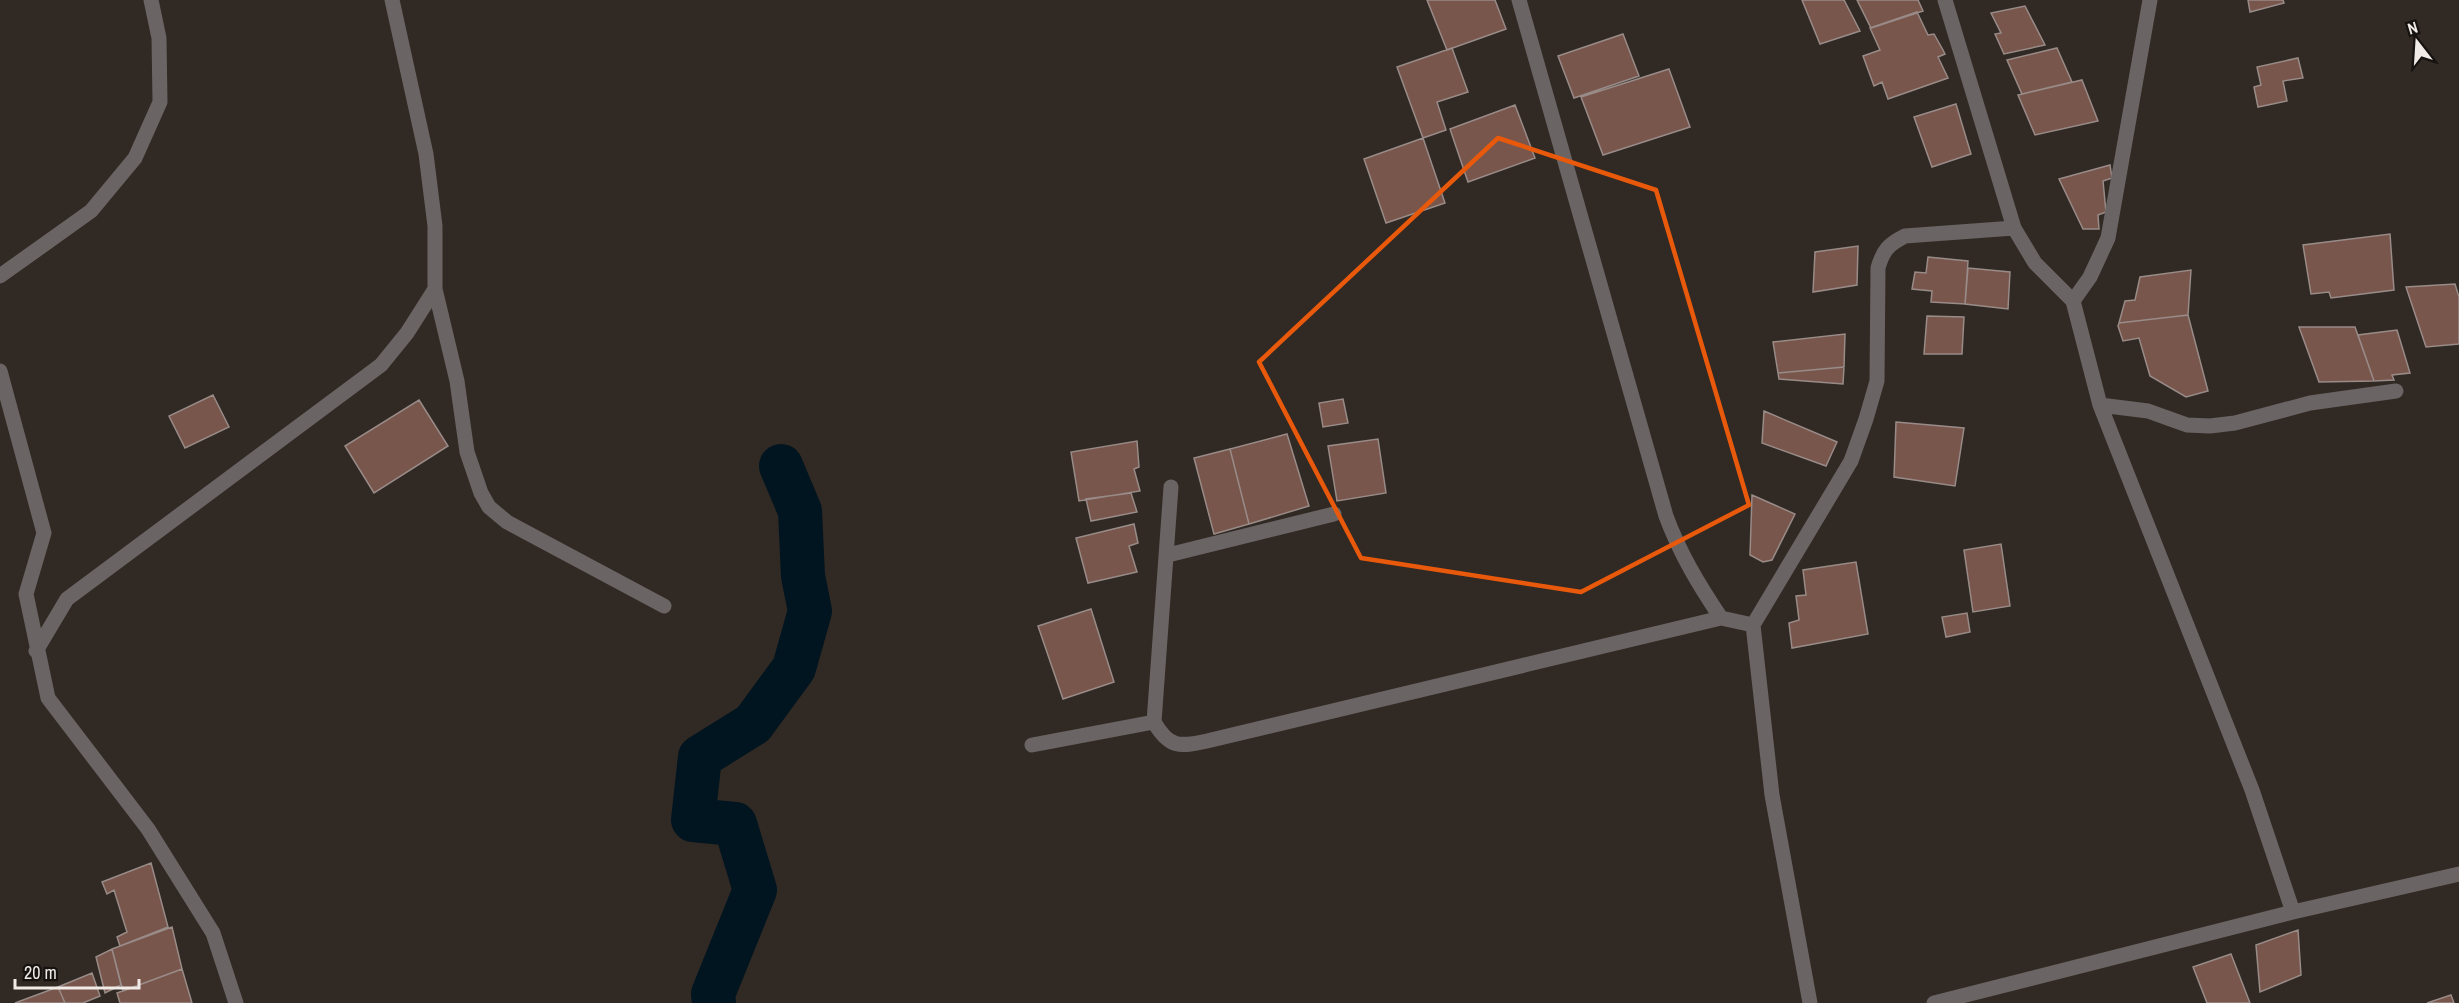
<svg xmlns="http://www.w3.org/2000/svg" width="2459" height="1003" viewBox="0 0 2459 1003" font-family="'Archivo Narrow',sans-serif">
  <rect width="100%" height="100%" fill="#312923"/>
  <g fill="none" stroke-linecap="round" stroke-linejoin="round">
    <path stroke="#001520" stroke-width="44" d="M714,1003l-1,-9 42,-104 -20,-66 -42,-4 7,-63 53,-33 41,-56 16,-57 -7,-35 -3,-65 -19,-45"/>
  </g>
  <path fill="#79564c" stroke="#988b88" stroke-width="1.5" d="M1427,0h68l11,29 -59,21z
    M1802,0h42l16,31 -40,13z
    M1857,0h61l5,11 -52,17z
    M2248,0h35l1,3 -34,9z
    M2025,6l20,39 -41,9 -9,-20 6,-1 -10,-20z
    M1917,12l11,23 6,-1 9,16 2,4 -7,3 10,21 -60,21 -6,-17 -8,4 -11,-30 17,-6 -10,-22z
    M1623,34l16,42 -65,22 -16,-42z
    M1452,48l16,44 -31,10 9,28 -23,8 -26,-71z
    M2057,48l15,34 -50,12 -15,-34z
    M2298,58l5,20 -20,3 4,20 -29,6 -4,-20 7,-2 -4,-18z
    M1669,69l21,58 -87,28 -22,-58z
    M2082,80l16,41 -63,14 -17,-40z
    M1956,104l15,50 -39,13 -18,-50z
    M1515,105l20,53 -67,24 -18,-53z
    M1423,138l22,65 -59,20 -22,-64z
    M2110,165l2,13 -9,3 3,31 -8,3 1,14h-16l-24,-50z
    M2390,234l4,56 -63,8 -2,-6 -18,2 -8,-49z
    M1858,246l-1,39 -44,7 2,-40z
    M1928,257l40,4 -3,43 -34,-2 1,-11 -20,-2 3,-17 11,1z
    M1968,268l42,4 -2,37 -43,-5z
    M2191,270l-3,45 -69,8 6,-22 10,-1 5,-23z
    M2455,284l4,13v47l-33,3 -20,-60z
    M2188,315l20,76 -22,6 -36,-21 -11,-38 -16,3 -5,-15 1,-3z
    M1927,316l37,1 -2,37h-38z
    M2299,327h56l19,54 -55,1z
    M2397,330l13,43 -18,2 2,5 -20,1 -16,-46z
    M1845,334l-1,33 -66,6 -5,-31z
    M1844,367l-1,17 -64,-5 -1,-6z
    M213,395l16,32 -44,21 -16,-32z
    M1343,399l5,24 -25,4 -4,-24z
    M419,400l29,46 -74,47 -29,-47z
    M1764,411l73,31 -11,24 -64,-23z
    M1896,422l68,6 -9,58 -61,-9z
    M1287,434l22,72 -60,18 -19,-75z
    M1378,439l8,54 -49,8 -9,-55z
    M1137,441l2,26 -5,2 6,22 -61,10 -8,-49z
    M1230,449l19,75 -35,10 -20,-76z
    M1131,493l6,19 -46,9 -5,-22z
    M1752,495l43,19 -23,46 -9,2 -13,-7z
    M1134,524l4,19 -9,3 8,26 -49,11 -12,-45z
    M2001,544l9,62 -37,6 -9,-62z
    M1856,562l12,72 -76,14 -3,-25 10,-3 -3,-24 10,-1 -3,-25z
    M1091,609l23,73 -51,17 -25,-73z
    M1967,613l3,19 -24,5 -4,-20z
    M151,863l17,64 -48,19 -3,-9 10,-5 -13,-42 -7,4 -5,-12z
    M172,927l10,42 -59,22 -11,-42z
    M2298,930l3,45 -41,17 -4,-47z
    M112,949l9,36 -16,8 -9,-36z
    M2231,954l19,49h-43l-14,-36z
    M182,969l10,34h-72l-3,-10z
    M92,973l8,23 -17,7h-18l-7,-16z
    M58,987l7,16h-50z
    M2451,995l3,8h-27z"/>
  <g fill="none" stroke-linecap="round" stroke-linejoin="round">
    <path stroke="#6a6464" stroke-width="15" d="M392,0l34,154 9,72v63l22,92 10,71 14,41 8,14 18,15 157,84
      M1519,0l147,516c14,38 33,69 55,102
      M1945,0l69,228 21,35 38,38 27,104 152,385 41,122
      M0,276l91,-65 44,-53 25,-56 -1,-64 -8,-38
      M2073,301l17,-24 18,-39 42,-238
      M0,371l44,162 -18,61 22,104 100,131 65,104 23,70
      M2100,405l48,6 39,14 23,1 25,-3 75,-20 86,-12
      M1171,487l-17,235c15,26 25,25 53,19l514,-123 32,7
      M1168,555l166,-41
      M36,651l31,-52 314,-234 26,-32 28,-44
      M1032,745l122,-23
      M1810,1003l-38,-208 -19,-170 98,-164 15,-42 11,-38 1,-113c5,-18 11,-24 27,-32l109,-8
      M1934,1003l359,-91 166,-38"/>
  </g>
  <path fill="none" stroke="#e8590c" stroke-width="4.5" stroke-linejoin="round" d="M1498,138l158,52 93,315 -168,87 -220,-34 -102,-196z"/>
  <g transform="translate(2417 42) rotate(343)" stroke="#161210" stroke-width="4.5" paint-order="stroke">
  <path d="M0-4.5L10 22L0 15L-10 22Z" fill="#f1ebe7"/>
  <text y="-9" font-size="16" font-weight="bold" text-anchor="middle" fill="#f1ebe7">N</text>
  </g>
  <path d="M15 979v9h124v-9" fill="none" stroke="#f1ebe7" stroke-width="3"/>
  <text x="24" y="979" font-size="18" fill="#f1ebe7" stroke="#161210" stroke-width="4.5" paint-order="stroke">20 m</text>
</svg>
